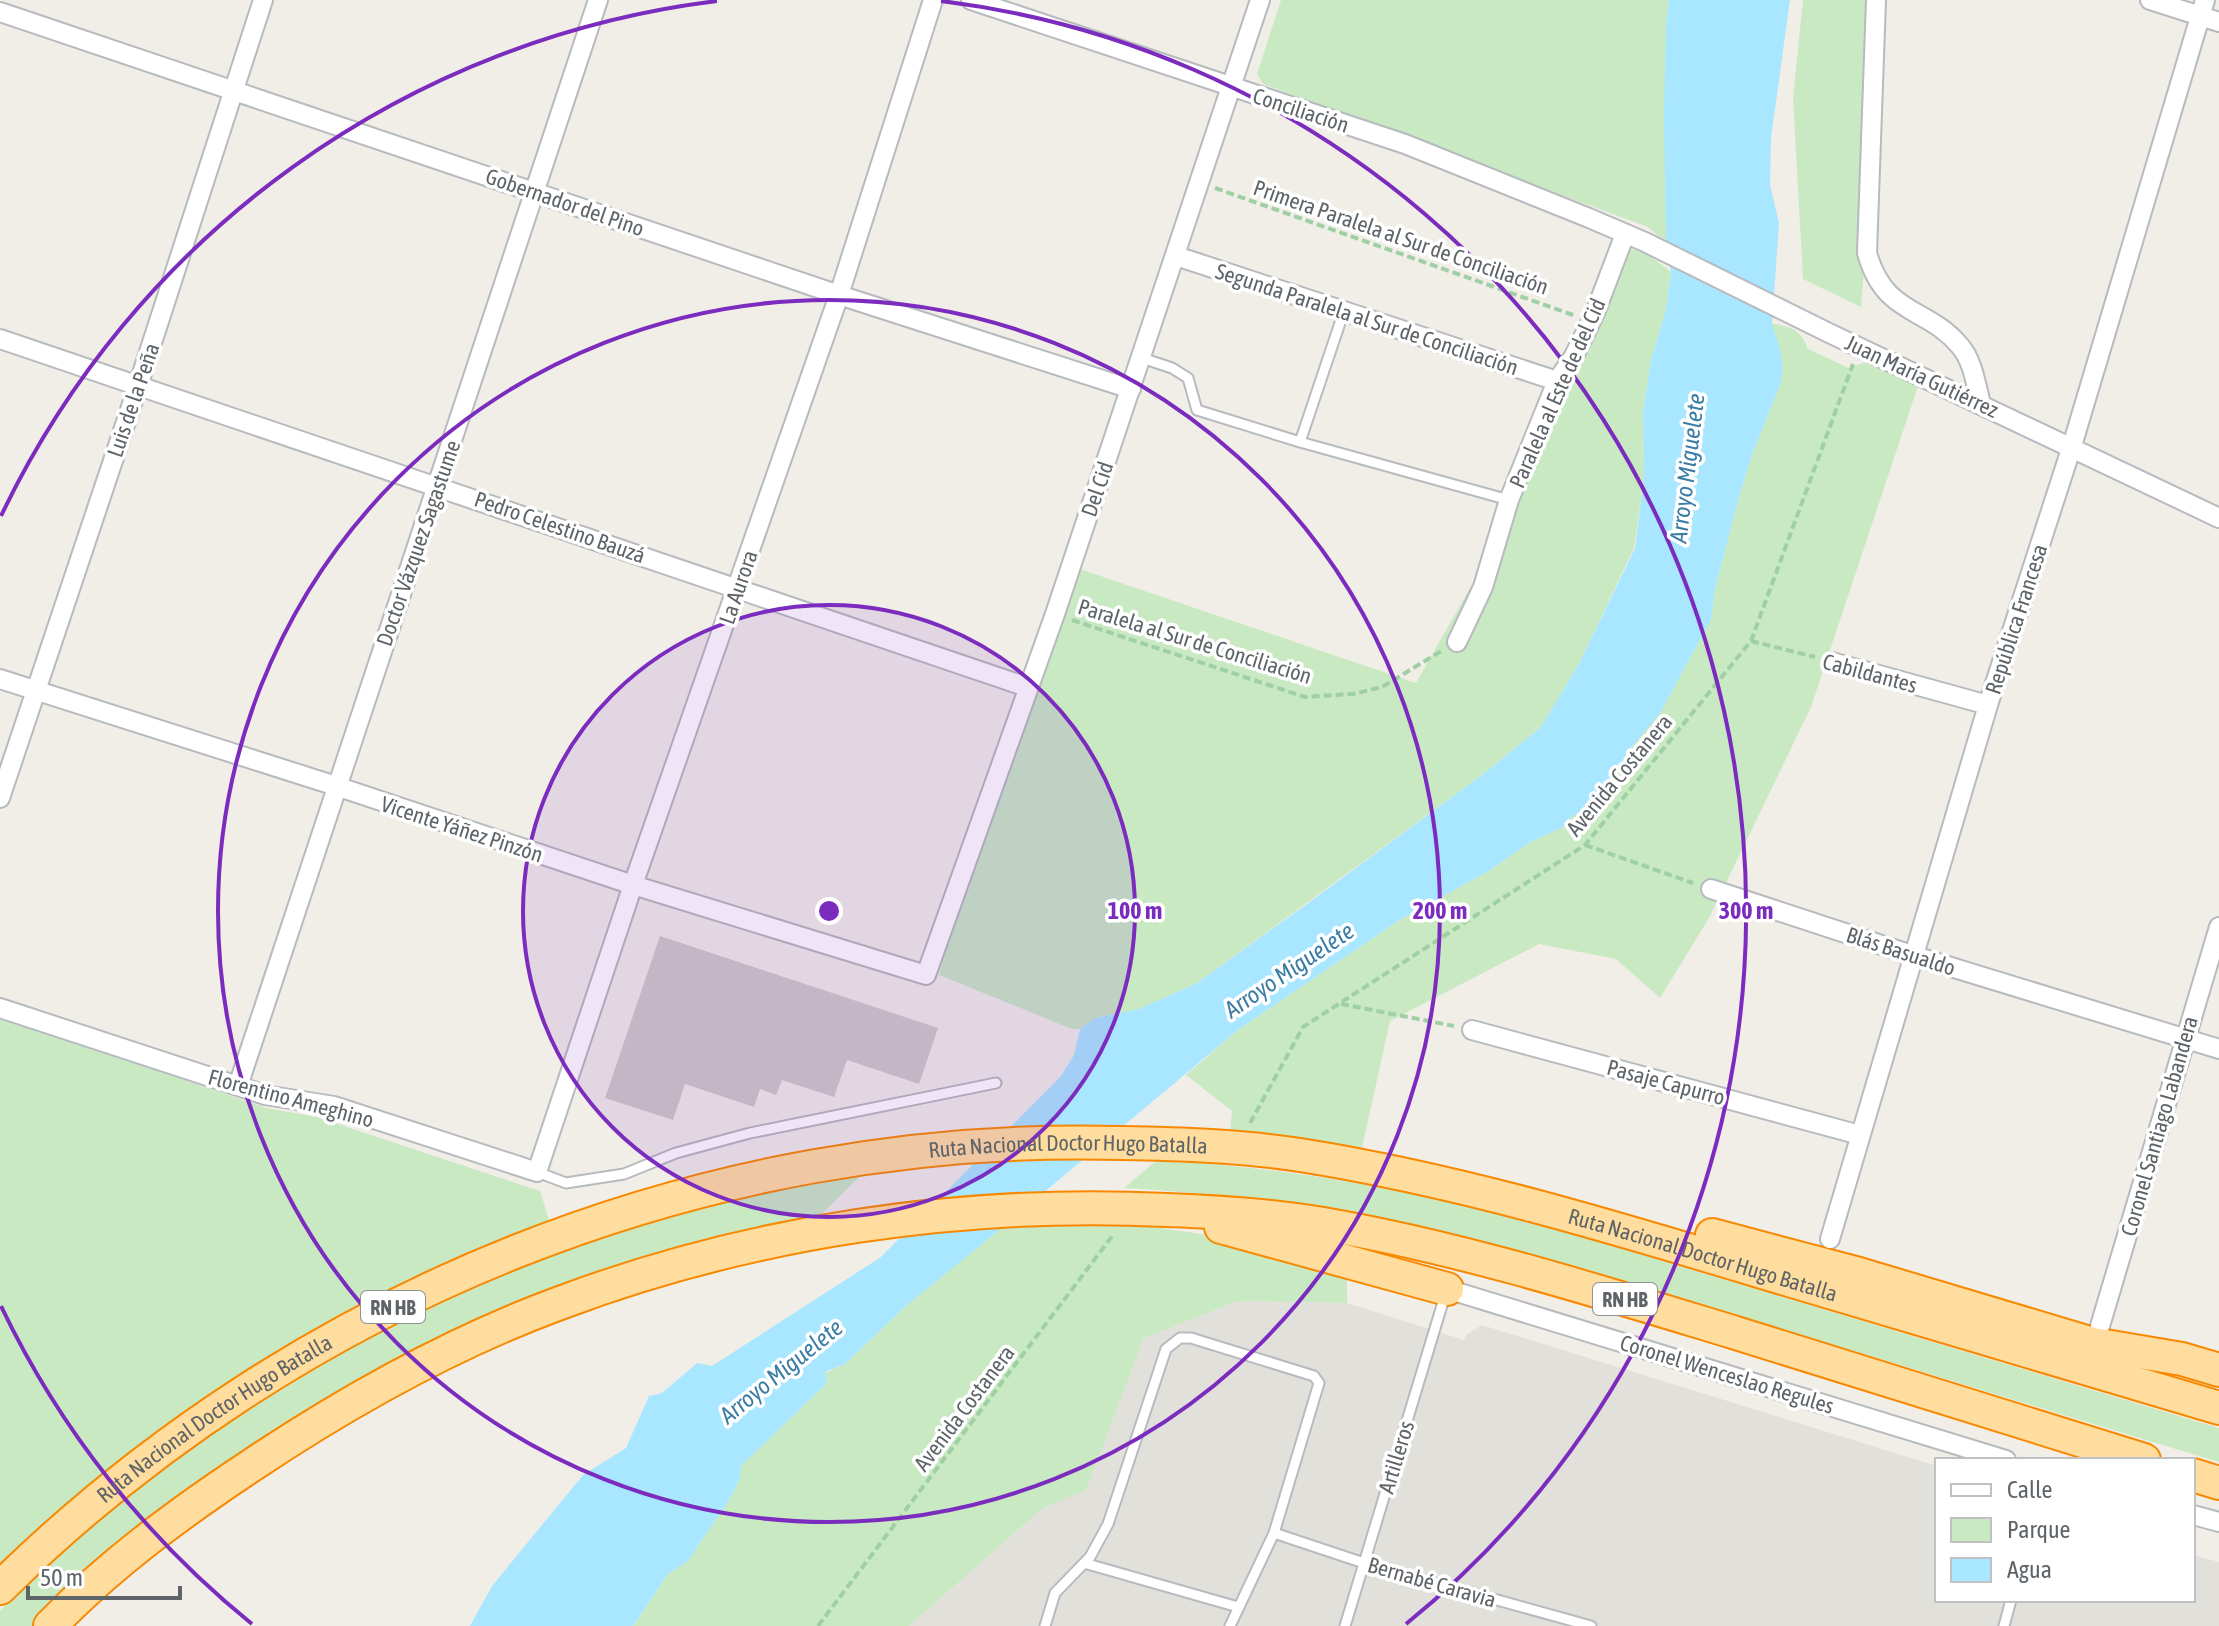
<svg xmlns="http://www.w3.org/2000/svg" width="2219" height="1626" viewBox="0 0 2219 1626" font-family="'Asap Condensed',sans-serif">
  <rect width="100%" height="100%" fill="#f1eee7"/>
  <path fill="#e2e0db" d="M1238,1301l109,2 117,37 3,-6 15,-9 455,141v134h256v-45l26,7v64h-1310l134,-118 43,-19 58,-151z"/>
  <path fill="#c9e9c3" d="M1281,0h388l-3,26v217l-18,-16 -385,-143 -6,-10z
    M1803,0h82l-24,307 -58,-28 -10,-181z
    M1628,248l19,6 24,18 -5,38 -14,46 -9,55 1,66 -10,71 -55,116 -39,64 -58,47 -285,208 -58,26 -44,9 -15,11h-8l-133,-54 12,-44 126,-363 339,115 87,-153 77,-166z
    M1753,322c24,3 46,0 55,27l41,19 19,-7 50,25 -107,321 -102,211 -49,80 -44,-39 -77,-15 -149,77 -28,127 -132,-15 2,-22 -46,-36 52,-45 163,-111 88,-48 40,-28 34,-16 10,-12 22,-7 13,-18 18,-36 34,-41 51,-93 4,-31 24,-92 13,-42 28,-70z
    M0,1017l266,91 51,9 223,74 9,29c-58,24 -116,48 -172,77 -138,69 -265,160 -377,266z
    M1157,1160c124,7 245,28 365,59l697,209v34c-153,-46 -305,-93 -458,-139 -102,-31 -204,-63 -308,-88 -108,-26 -219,-41 -329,-47z
    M861,1175l-39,39 -52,10 -74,21 -298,115 -112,62 -122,87 -94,80 -37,37h-33v-15c188,-186 406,-316 660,-393 65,-19 133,-31 201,-43z
    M1117,1222l113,16 117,31v34l-109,-2 -94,37 -58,152 -43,18 -134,118h-276l35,-52 20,-13 40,-59 12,-23 1,-13 86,-83 -2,-10 20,-9 62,-59 91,-76z"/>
  <path fill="#a9e6ff" d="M1669,0h121l-19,138 -1,47 9,38 -7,101 8,25 3,20 -3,16 -28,70 -13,42 -24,92 -4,31 -51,93 -34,41 -18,36 -13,18 -22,7 -10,12 -34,16 -40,28 -88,48 -163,111 -257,215 -74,60 -62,59 -20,8 2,11 -86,83 -1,13 -12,23 -40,59 -20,13 -35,52h-163l22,-40 91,-111 43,-27 23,-52 13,-3 35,-30 15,3 169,-109 180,-181 13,-21 6,-26 15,-11 44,-9 58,-26 114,-82 171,-126 58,-47 39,-64 56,-116 9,-71 -1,-66 9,-55 14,-46 5,-38 -5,-29 -2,-129 2,-88z"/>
  <path fill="#cecbc6" d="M660,936l278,92 -19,56 -72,-24 -13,37 -52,-17 -6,15 -16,-6 -6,18 -69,-23 -12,36 -68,-22z"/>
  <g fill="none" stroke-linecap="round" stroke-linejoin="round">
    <g stroke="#b7babe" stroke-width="13">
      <path id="service" d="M1142,358l30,10 16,10 9,32 103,32 209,58
        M1300,442l44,-131
        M537,1172l29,11 58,-9 52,-21 74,-20 246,-50
        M1274,1533l90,30 227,63
        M1084,1563l154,44
        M1045,1626l10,-33 35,-36 18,-33 58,-175 14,-11h11l123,38 5,7 -45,150 -44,93
        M1345,1626l101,-334
        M2004,1626l7,-26"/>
    </g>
    <g stroke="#b7babe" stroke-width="22">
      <path id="minor" d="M971,0l434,144 184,74 56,24 184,91 390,185
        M1876,0l-9,253c18,64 60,53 93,93 13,15 16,39 21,58
        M2150,0l69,22
        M0,12l839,283 292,94
        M1176,256l381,125
        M0,339l1027,348
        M1457,642l26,-55 26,-87 48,-119 17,-25 21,-43 30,-79
        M1832,662l156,43
        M0,679l336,107 297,99 293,90 129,-361 205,-614
        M0,798l138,-412 125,-386
        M1711,889l204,67 304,93
        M0,1008l265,87 69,11 203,66 96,-287 206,-590 94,-295
        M1472,1030l388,105
        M238,1086l360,-1086
        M1830,1239l158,-534 84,-259 133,-446
        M1447,1289l559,171
        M2100,1326l119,-399
        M2193,1515l26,7"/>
    </g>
    <g stroke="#f88800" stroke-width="36">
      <g id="trunk">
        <path d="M1221,1227l226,62"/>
        <path d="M1712,1235l147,39 234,70 89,15 37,11"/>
        <path d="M2193,1475l26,8"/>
        <path id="s1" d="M0,1588c296,-292 706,-457 1122,-445 59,1 119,3 178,12 158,25 310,71 462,117 152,45 305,91 457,136"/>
        <path d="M50,1626c60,-62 131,-114 202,-161 96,-64 199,-122 308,-162 191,-72 403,-103 607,-93 52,2 104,5 156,14 139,24 278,68 413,109 136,43 272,85 408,127"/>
      </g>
    </g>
    <path stroke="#9fcfa5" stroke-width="4" stroke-dasharray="8 4" stroke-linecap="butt" d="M1215,188l361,128
      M1072,620l233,77 48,-3 29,-7 61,-37
      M1751,641l64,16
      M1585,845l108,38
      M1341,1004l113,22
      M1250,1123l53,-96 282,-182 166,-204 102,-277
      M818,1626l295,-391"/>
    <use href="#service" stroke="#fff" stroke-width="9"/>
    <use href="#minor" stroke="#fff" stroke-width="18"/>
    <use href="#trunk" stroke="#ffdd9f" stroke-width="32"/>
  </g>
  <circle cx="829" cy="911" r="306" fill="#7b2cbf" fill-opacity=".12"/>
  <g fill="none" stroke="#7b2cbf" stroke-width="4">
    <circle cx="829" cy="911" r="306"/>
    <circle cx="829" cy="911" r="611"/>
    <path d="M252 1624A917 917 0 0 1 1 1306M1 516A917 917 0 0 1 717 1M941 1A917 917 0 0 1 1406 1624"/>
  </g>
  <g text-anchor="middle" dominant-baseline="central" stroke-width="7" stroke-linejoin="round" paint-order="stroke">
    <g fill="#fff" stroke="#8e9295" stroke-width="2">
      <rect x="1593" y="1283" width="64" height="32" rx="6"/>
      <rect x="361" y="1291" width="64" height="32" rx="6"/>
    </g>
    <g font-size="20" font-weight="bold" fill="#5e6468">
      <text x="1625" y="1299">RN HB</text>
      <text x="393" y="1307">RN HB</text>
    </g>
    <g font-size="22" fill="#5e6468" stroke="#fff">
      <text transform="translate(1301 110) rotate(18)">Conciliación</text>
      <text transform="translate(565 202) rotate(19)">Gobernador del Pino</text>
      <text transform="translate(1401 237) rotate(19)">Primera Paralela al Sur de Conciliación</text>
      <text transform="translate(1367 319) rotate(18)">Segunda Paralela al Sur de Conciliación</text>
      <text transform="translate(1922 376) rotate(25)">Juan María Gutiérrez</text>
      <text transform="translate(1557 393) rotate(-66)">Paralela al Este de del Cid</text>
      <text transform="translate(133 400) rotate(-71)">Luis de la Peña</text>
      <text transform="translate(1097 489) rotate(-71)">Del Cid</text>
      <text transform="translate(560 527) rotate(19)">Pedro Celestino Bauzá</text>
      <text transform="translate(418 543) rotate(-71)">Doctor Vázquez Sagastume</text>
      <text transform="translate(738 587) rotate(-71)">La Aurora</text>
      <text transform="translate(2016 619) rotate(-72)">República Francesa</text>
      <text transform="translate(1195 641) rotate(17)">Paralela al Sur de Conciliación</text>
      <text transform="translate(1870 673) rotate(15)">Cabildantes</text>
      <text transform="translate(1619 775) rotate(-50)">Avenida Costanera</text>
      <text transform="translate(462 829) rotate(18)">Vicente Yáñez Pinzón</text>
      <text transform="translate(1901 951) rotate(18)">Blás Basualdo</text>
      <text transform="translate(1666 1082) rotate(15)">Pasaje Capurro</text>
      <text transform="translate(291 1098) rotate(15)">Florentino Ameghino</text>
      <text transform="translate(2159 1126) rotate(-74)">Coronel Santiago Labandera</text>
      <text stroke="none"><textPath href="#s1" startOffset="1186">Ruta Nacional Doctor Hugo Batalla</textPath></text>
      <text stroke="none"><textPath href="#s1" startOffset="1834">Ruta Nacional Doctor Hugo Batalla</textPath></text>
      <text transform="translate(1727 1374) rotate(17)">Coronel Wenceslao Regules</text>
      <text transform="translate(964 1408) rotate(-53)">Avenida Costanera</text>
      <text stroke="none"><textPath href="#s1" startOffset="274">Ruta Nacional Doctor Hugo Batalla</textPath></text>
      <text transform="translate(1396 1457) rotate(-73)">Artilleros</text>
      <text transform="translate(1432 1582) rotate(16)">Bernabé Caravia</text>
    </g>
    <g font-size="24" font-style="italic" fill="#3b7da4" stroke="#fff">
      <text transform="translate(1687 468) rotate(-83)">Arroyo Miguelete</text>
      <text transform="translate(1289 970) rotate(-34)">Arroyo Miguelete</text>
      <text transform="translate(781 1371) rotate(-39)">Arroyo Miguelete</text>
    </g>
  </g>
  <circle cx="829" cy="911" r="12" fill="#7b2cbf" stroke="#fff" stroke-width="4"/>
  <g font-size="24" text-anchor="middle" font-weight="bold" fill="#7b2cbf" stroke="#fff" stroke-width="7" stroke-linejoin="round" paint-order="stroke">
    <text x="1135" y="919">100 m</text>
    <text x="1440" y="919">200 m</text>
    <text x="1746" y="919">300 m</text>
  </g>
  <rect x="1935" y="1458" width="260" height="144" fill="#ffffff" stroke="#bfc1c3" stroke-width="2"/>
  <rect x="1951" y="1484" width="40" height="12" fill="#ffffff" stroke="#bfc1c3" stroke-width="2"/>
  <text x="2007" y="1498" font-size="24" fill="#5e6468">Calle</text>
  <rect x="1951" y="1518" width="40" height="24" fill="#c9e9c3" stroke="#bfc1c3" stroke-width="2"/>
  <text x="2007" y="1538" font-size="24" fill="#5e6468">Parque</text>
  <rect x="1951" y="1558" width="40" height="24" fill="#a9e6ff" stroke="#bfc1c3" stroke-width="2"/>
  <text x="2007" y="1578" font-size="24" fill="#5e6468">Agua</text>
  <path d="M28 1586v12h152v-12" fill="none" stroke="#5e6468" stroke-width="4"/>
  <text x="40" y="1586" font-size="24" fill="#5e6468" stroke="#ffffff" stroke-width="6" paint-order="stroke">50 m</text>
</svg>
